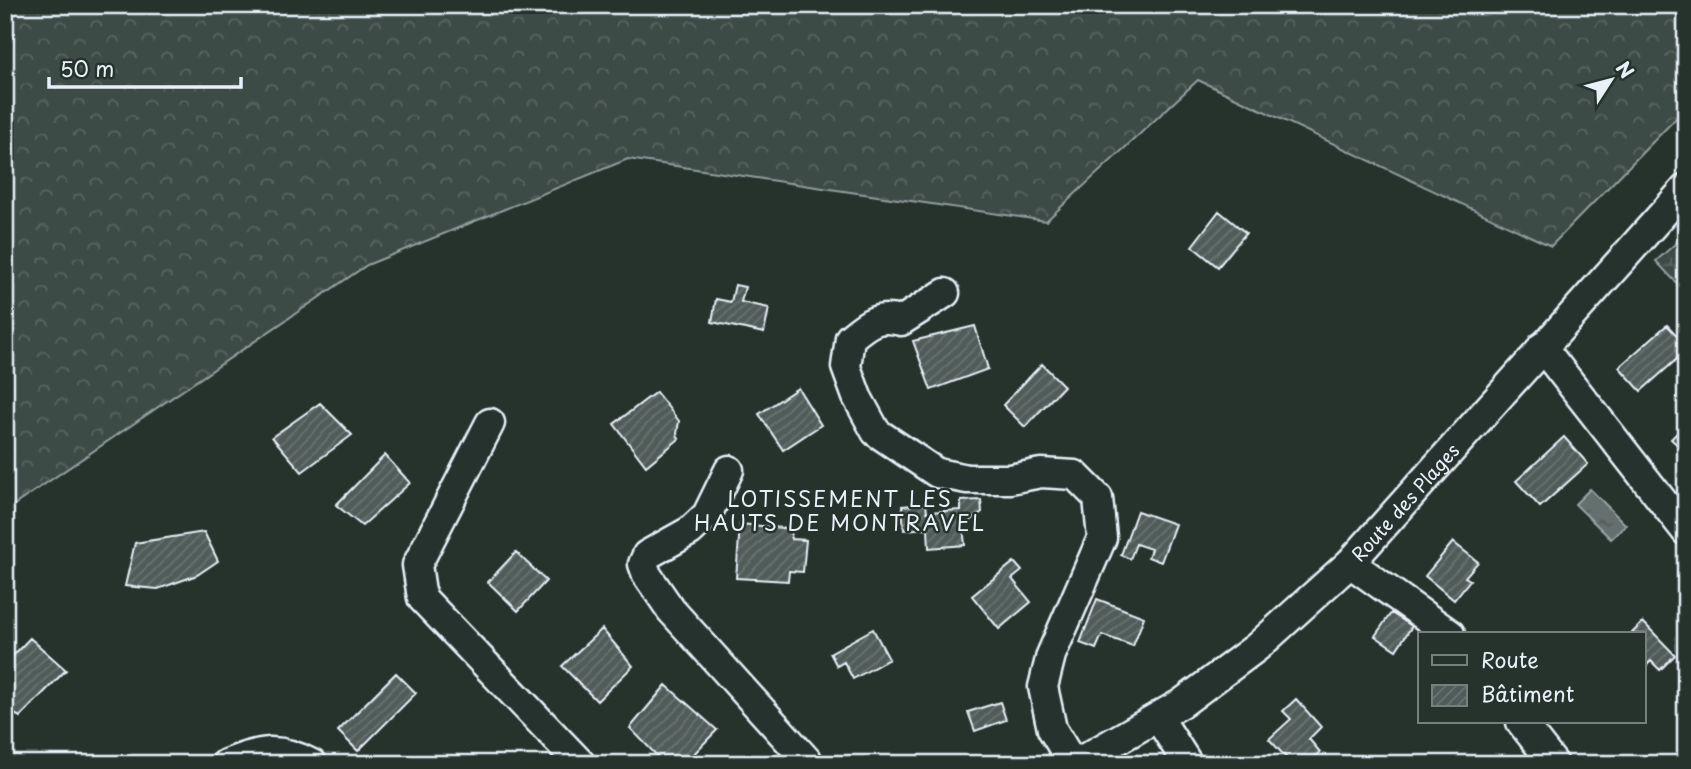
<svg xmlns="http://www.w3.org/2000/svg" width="1691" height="769" viewBox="0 0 1691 769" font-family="'Playpen Sans',sans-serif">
  <defs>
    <pattern id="forest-crowns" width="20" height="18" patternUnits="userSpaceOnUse" patternTransform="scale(1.75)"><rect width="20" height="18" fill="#3e4b47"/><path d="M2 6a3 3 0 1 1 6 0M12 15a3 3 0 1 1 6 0" fill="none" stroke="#5a6562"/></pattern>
    <pattern id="wetland-marsh" width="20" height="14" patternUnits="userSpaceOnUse" patternTransform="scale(1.75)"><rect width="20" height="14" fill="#3e4b47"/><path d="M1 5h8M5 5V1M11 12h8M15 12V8" fill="none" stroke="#5a6562"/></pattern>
    <pattern id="water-ripples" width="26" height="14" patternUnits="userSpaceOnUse" patternTransform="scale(1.75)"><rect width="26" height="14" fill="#636f6d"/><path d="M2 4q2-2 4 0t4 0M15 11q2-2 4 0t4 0" fill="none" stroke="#535a5a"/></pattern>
    <pattern id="building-hatch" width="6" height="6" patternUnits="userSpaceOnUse" patternTransform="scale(1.75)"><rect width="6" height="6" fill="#505c59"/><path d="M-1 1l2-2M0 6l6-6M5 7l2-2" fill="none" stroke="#697472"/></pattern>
  </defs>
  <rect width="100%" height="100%" fill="#26332d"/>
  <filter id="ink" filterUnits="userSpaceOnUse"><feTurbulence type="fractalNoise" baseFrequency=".0143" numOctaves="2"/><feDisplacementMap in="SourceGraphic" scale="14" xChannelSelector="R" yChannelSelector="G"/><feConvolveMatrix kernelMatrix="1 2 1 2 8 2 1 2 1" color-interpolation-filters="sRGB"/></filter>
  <g filter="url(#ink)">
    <path fill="url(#forest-crowns)" stroke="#939ea0" stroke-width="2" d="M5,5h1681v103l-135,138 -353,-166 -152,141 -418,-62 -261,106 -362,246z"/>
    <path fill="url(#wetland-marsh)" stroke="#939ea0" stroke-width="2" d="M1686,234v59l-30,-32z"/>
    <path fill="url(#water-ripples)" stroke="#98a3a5" stroke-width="2" d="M1590,489l36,36 -15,14 -36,-35z"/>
    <path fill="url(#building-hatch)" stroke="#e8f1f8" stroke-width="2" d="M1219,211l27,22 -28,34 -26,-21z
      M735,285l10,2 -4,15 28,6 -5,25 -52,-11 4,-23 15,3z
      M1667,325l19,20v6l-45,40 -22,-24z
      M975,326l13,43 -57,21 -18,-49z
      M1042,364l22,22 -39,41 -22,-22z
      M798,388l23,37 -38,25 -24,-36z
      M656,392l23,29 -2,13 2,5 -33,27 -32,-42z
      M320,403l32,32 -50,37 -30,-35z
      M1686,424v29l-15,-14z
      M1564,437l24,27 -48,43 -24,-26z
      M385,455l25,28 -48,43 -26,-21z
      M981,500l1,12 -19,14 2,19 -36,3 -1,-20 -24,2 -2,-24 24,-2 1,8 34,-2v-9z
      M1137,511l38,13 -14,38 -13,-5 3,-8 -15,-5 -6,15 -9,-4z
      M740,524l52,5 -1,10 15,1 -3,32 -14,-1 -1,10 -52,-3z
      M204,532l14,29 -21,14 -39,14 -33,-3 10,-43z
      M1453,542l25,20 -13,15 5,3 -16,20 -29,-24z
      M516,552l30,29 -28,30 -30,-29z
      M1014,562l8,9 -10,8 19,23 -32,27 -27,-33z
      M1097,599l47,18 -11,29 -31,-11 -6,14 -16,-6z
      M1391,613l21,13 -16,24 -21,-14z
      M1643,622l32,33 -15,15 -9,-9 -7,7v-34h-13z
      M602,629l31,37 -36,35 -35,-35z
      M873,629l16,30 -36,20 -9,-17 -7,4 -7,-13z
      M30,638l36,32 -46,47 -15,-8v-45z
      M396,673l20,20 -58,58 -20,-20z
      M666,685l51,45 -33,34h-19l-35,-36z
      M1296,699l25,28 -12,12 11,13 -13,12h-15l-23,-25 22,-20 -8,-8z
      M1000,702l6,18 -31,11 -7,-19z"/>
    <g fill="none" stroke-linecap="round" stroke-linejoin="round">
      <g stroke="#e8f1f8" stroke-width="33">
        <g id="minor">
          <path d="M945,293l-44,28c-24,-6 -33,2 -51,17l-4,29 11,30 19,35 61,41 30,6h43l31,-6 34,2 23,23 4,40 -51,117 -8,32 9,42 21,35"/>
          <path d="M1542,347l144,184"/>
          <path d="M490,423l-73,142 5,33 159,166"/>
          <path d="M729,470l-22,45 -17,16 -43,24 -4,9 4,11 24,35 139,154"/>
          <path d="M1350,563l100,71"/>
          <path d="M1158,717l30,47"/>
          <path d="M1521,722l33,42"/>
          <path d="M226,764c34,-14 53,-18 86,0"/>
          <path id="s1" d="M1075,764l107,-61 75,-56 93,-84 336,-375"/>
        </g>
      </g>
      <use href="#minor" stroke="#26332d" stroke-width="28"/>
    </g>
  </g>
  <g text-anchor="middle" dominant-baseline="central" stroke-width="5" stroke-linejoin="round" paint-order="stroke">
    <g font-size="19" fill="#e8f1f8" stroke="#26332d">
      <text stroke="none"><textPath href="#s1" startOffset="424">Route des Plages</textPath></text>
    </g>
    <g font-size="21" letter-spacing="2" fill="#e8f1f8" stroke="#26332d">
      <text x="840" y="498">LOTISSEMENT LES<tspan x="840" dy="24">HAUTS DE MONTRAVEL</tspan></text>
    </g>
  </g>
  <rect width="1691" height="769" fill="none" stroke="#26332d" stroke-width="28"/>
  <rect x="14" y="14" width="1663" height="741" fill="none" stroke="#e8f1f8" stroke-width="2.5" filter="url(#ink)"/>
  <rect x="1418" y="632" width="228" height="91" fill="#26332d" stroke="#747f7e" stroke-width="2"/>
  <rect x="1432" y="655" width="35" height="10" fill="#26332d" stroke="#747f7e" stroke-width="2"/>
  <text x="1481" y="668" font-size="21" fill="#e8f1f8">Route</text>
  <rect x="1432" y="685" width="35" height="21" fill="url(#building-hatch)" stroke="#747f7e" stroke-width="2"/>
  <text x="1481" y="702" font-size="21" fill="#e8f1f8">Bâtiment</text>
  <g transform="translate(1611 80) rotate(54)" stroke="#26332d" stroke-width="5" paint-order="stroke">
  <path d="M0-5L12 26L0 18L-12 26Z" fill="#e8f1f8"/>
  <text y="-10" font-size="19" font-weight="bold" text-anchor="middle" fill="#e8f1f8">N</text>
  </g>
  <path d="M49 77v10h192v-10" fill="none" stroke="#e8f1f8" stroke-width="3.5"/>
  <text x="60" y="77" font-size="21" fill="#e8f1f8" stroke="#26332d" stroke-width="5" paint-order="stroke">50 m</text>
</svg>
